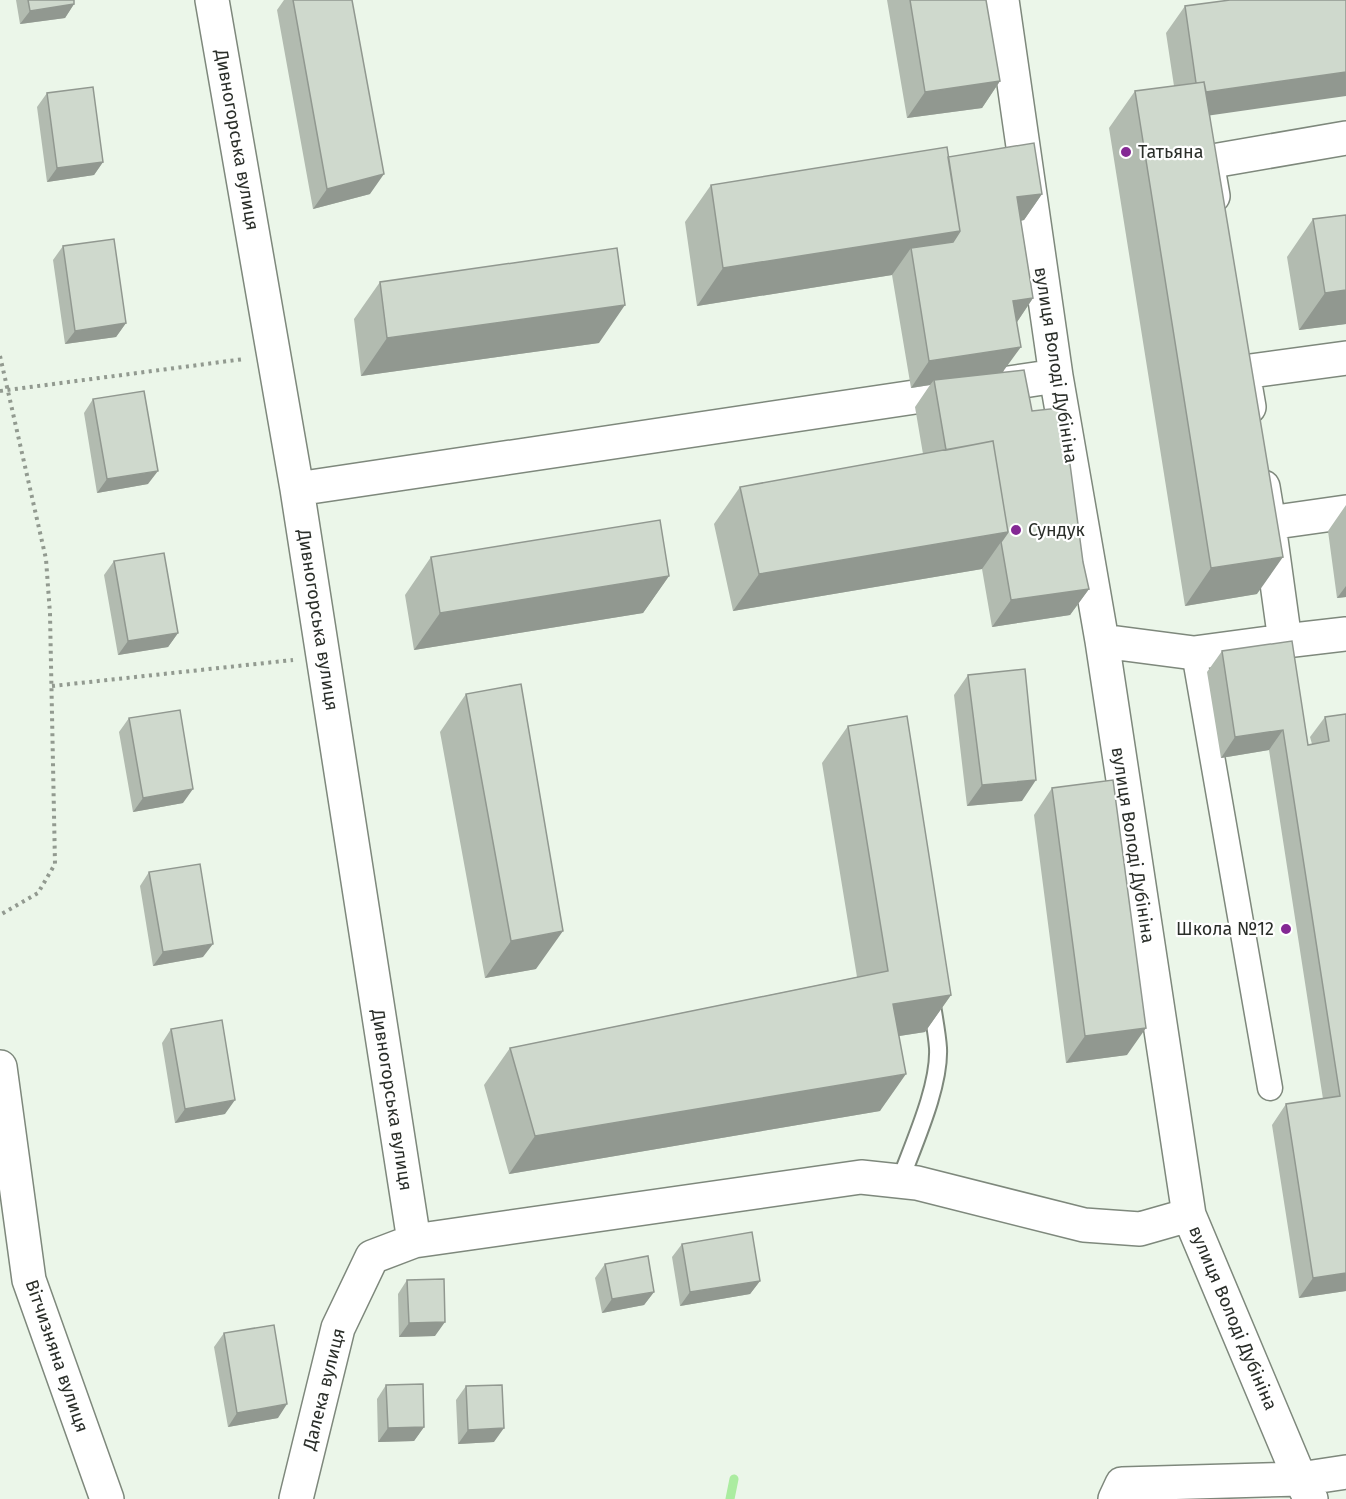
<svg xmlns="http://www.w3.org/2000/svg" width="1346" height="1499" viewBox="0 0 1346 1499" font-family="'Fira Sans',sans-serif">
  <rect width="100%" height="100%" fill="#ebf6e9"/>
  <g fill="none" stroke-linecap="round" stroke-linejoin="round">
    <path stroke="#abeca0" stroke-width="9" d="M730,1499l4,-20"/>
    <g stroke="#7e887c" stroke-width="20">
      <path id="service" d="M900,1181c13,-36 40,-94 38,-133 -1,-16 -5,-34 -7,-50"/>
    </g>
    <g stroke="#7e887c" stroke-width="27">
      <path id="pedestrian" d="M1194,653l76,435"/>
    </g>
    <g stroke="#7e887c" stroke-width="36">
      <path id="minor" d="M212,0l85,489 117,752
        M1002,0l54,376 46,265 87,574 111,264 11,20
        M1213,196l-6,-34 139,-24
        M1249,407l-6,-35 103,-14
        M1263,487l6,36 77,-11
        M297,489l759,-113
        M1269,525l16,116 61,-7
        M1102,641l92,12 91,-12
        M0,1067l29,213 78,219
        M296,1499l42,-171 34,-71 42,-16 447,-64 56,6 167,42 56,4 49,-14
        M1115,1499l7,-15 178,-5 46,-7"/>
    </g>
    <path stroke="#929a90" stroke-width="4" stroke-dasharray="3 4.5" stroke-linecap="butt" d="M0,356l46,203 4,55 5,250 -17,29 -38,22
      M0,391l244,-32
      M52,686l241,-26"/>
    <use href="#service" stroke="#fff" stroke-width="16"/>
    <use href="#pedestrian" stroke="#fff" stroke-width="24"/>
    <use href="#minor" stroke="#fff" stroke-width="33"/>
  </g>
  <path fill="#b2bbb0" d="M16,0h58v4l-9,14 -45,6z
    M284,0h68l18,194 -57,15 -36,-199z
    M887,0h99l14,81 -18,27 -75,10z
    M1185,6l25,109 47,479 -72,12 -76,-478 26,-37 39,-5 -8,-53z
    M47,93l56,69 -9,13 -47,7 -10,-75z
    M948,157l94,37 -18,26 -3,1 12,77 -16,24 -14,51 29,38 51,151 6,27 -19,26 -78,12 -10,-58 -249,42 -19,-87 26,-37 183,-33 -8,-47 15,-22 -19,3 -19,-113 -195,31 -12,-84 26,-37z
    M1346,215v109l-47,6 -12,-73 26,-38z
    M63,246l63,77 -10,14 -51,7 -12,-84z
    M380,282l219,61 -238,33 -7,-57z
    M93,399l55,85 -51,9 -13,-80z
    M1346,505v92l-9,1 -9,-67z
    M431,557l238,19 -26,37 -229,37 -9,-55z
    M114,561l64,72 -10,14 -50,8 -14,-80z
    M1222,651l86,94 4,-1 -2,-7 15,-20 21,-3v577l-47,7 -27,-173 14,-21 37,-5 -54,-349 -48,8 -14,-86z
    M968,675l54,126 -55,5 -13,-111z
    M466,694l70,275 -51,9 -45,-246z
    M129,718l54,85 -50,9 -14,-80z
    M848,726l103,269 -26,37 -26,4 -19,75 -371,63 -25,-89 26,-37 347,-71 -35,-214z
    M1052,788l75,267 -61,8 -32,-248z
    M149,872l54,85 -50,9 -13,-80z
    M171,1029l54,85 -50,9 -13,-80z
    M682,1244l78,37 -10,13 -70,12 -8,-49z
    M605,1264l49,28 -10,13 -42,8 -7,-35z
    M407,1280l28,56 -36,1 -1,-43z
    M224,1333l54,85 -50,9 -14,-80z
    M386,1385l38,42 -10,14 -36,1 -1,-43z
    M466,1386l28,56 -36,2 -2,-44z"/>
  <path fill="#919890" d="M74,4l-9,14 -45,6 10,-13z
    M1346,72v24l-168,24 19,-27z
    M1000,81l-18,27 -75,10 18,-26z
    M103,162l-9,13 -47,7 10,-14z
    M384,174l-14,20 -57,15 14,-20z
    M1042,194l-18,26 -26,4 19,-27z
    M960,231l-26,37 -23,-20 -19,27 -195,31 26,-38z
    M1346,290v34l-47,6 26,-37z
    M1033,298l-18,27 -2,-24z
    M625,305l-26,38 -238,33 26,-38z
    M126,323l-10,14 -51,7 10,-13z
    M1021,347l-19,26 -68,7 -4,5 -19,3 18,-27z
    M158,471l-10,13 -51,9 10,-14z
    M1008,532l-26,37 -249,42 26,-37z
    M1283,557l-26,37 -72,12 26,-38z
    M669,576l-26,37 -229,37 26,-37z
    M1346,586v11l-9,1z
    M1089,589l-19,26 -78,12 19,-27z
    M178,633l-10,14 -50,8 10,-14z
    M1283,730l-14,20 -48,8 14,-21z
    M1036,780l-14,21 -55,5 15,-21z
    M193,789l-10,14 -50,9 10,-14z
    M563,931l-27,38 -51,9 26,-37z
    M213,944l-10,13 -50,9 10,-14z
    M951,995l-26,37 -58,9 26,-37z
    M1146,1028l-19,27 -61,8 19,-27z
    M906,1074l-26,37 -371,63 26,-38z
    M235,1100l-10,14 -50,9 10,-14z
    M1346,1273v18l-47,7 14,-20z
    M760,1281l-10,13 -70,12 10,-14z
    M654,1292l-10,13 -42,8 10,-14z
    M445,1322l-10,14 -36,1 10,-14z
    M287,1404l-9,14 -50,9 9,-14z
    M424,1427l-10,14 -36,1 10,-14z
    M504,1428l-10,14 -36,2 10,-14z"/>
  <path fill="#cfd9cd" stroke="#919890" stroke-width="1.5" d="M28,0h46v4l-44,7z
    M293,0h59l32,174 -57,15z
    M910,0h76l14,81 -75,11z
    M1230,0h116v72l-140,20 -2,-10 -8,1 -11,-77z
    M1204,82l79,475 -72,11 -76,-477z
    M93,87l10,75 -46,6 -10,-75z
    M1034,143l8,51 -25,3 16,101 -20,3 8,46 -92,14 -18,-113 42,-6 7,-11 -12,-74z
    M947,147l13,84 -237,37 -12,-83z
    M1346,215v75l-21,3 -12,-74z
    M114,239l12,84 -51,8 -12,-85z
    M617,248l8,57 -238,33 -7,-56z
    M1024,370l8,41 27,-3 11,56 13,98 6,27 -78,11 -10,-58 7,-10 -15,-91 -47,9 -12,-70z
    M144,391l14,80 -51,8 -14,-80z
    M993,441l15,91 -249,42 -19,-87z
    M660,520l9,56 -229,37 -9,-56z
    M164,553l14,80 -50,8 -14,-80z
    M1292,641l16,104 21,-4 -4,-24 21,-3v559l-33,5 -27,-174 54,-8 -57,-366 -48,7 -13,-86z
    M1025,669l11,111 -54,5 -14,-110z
    M521,684l42,247 -52,10 -45,-247z
    M180,710l13,79 -50,9 -14,-80z
    M907,716l44,279 -58,9 13,70 -371,62 -25,-88 378,-77 -40,-245z
    M1113,780l33,248 -61,8 -33,-248z
    M200,864l13,80 -50,8 -14,-80z
    M222,1020l13,80 -50,9 -14,-80z
    M752,1232l8,49 -70,11 -8,-48z
    M648,1256l6,36 -42,7 -7,-35z
    M444,1279l1,43 -36,1 -2,-43z
    M274,1325l13,79 -50,9 -13,-80z
    M423,1384l1,43 -36,1 -2,-43z
    M502,1385l2,43 -36,2 -2,-44z"/>
  <g fill="#842894" stroke="#fff" stroke-width="2">
    <circle cx="1126" cy="152" r="6"/>
    <circle cx="1016" cy="530" r="6"/>
    <circle cx="1286" cy="929" r="6"/>
  </g>
  <g text-anchor="middle" dominant-baseline="central" stroke-width="4.5" stroke-linejoin="round" paint-order="stroke">
    <g font-size="18" fill="#2a2e29" stroke="#fff">
      <text transform="translate(237 140) rotate(80)">Дивногорська вулиця</text>
      <text transform="translate(1056 365) rotate(81)">вулиця Володі Дубініна</text>
      <text transform="translate(318 620) rotate(81)">Дивногорська вулиця</text>
      <text transform="translate(1133 845) rotate(81)">вулиця Володі Дубініна</text>
      <text transform="translate(392 1100) rotate(81)">Дивногорська вулиця</text>
      <text transform="translate(1233 1318) rotate(67)">вулиця Володі Дубініна</text>
      <text transform="translate(57 1356) rotate(71)">Вітчизняна вулиця</text>
      <text transform="translate(324 1389) rotate(-76)">Далека вулиця</text>
    </g>
    <g font-size="18" fill="#2a2e29" stroke="#fff" text-anchor="start">
      <text x="1138" y="152">Татьяна</text>
      <text x="1028" y="530">Сундук</text>
      <text x="1274" y="929" text-anchor="end">Школа №12</text>
    </g>
  </g>
</svg>
